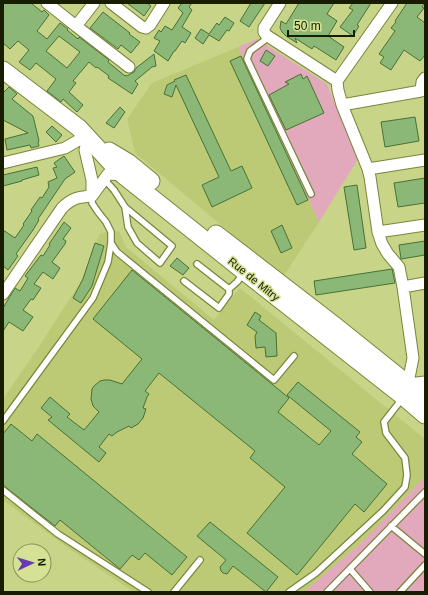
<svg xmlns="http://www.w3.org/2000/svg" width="428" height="595" viewBox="0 0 428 595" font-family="Arial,sans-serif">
  <rect width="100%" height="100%" fill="#c8d588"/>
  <path fill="#bdca75" d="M238,47l81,175 -36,55 -148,-124 -8,-34 25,-36z
    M119,231l7,16 88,73 26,-32 185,151v38l-63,65 -58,50h-170l-69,-46 -62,-46v-101l35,-51 42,-65 20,-50z"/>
  <path fill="#e2a8bc" d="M257,39l70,45 31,75 -39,63 -81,-175z
    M425,477v115h-121l58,-50z"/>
  <path fill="#8bb777" stroke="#487134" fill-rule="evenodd" d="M3,3h28l11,9 2,-2 5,5 -12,16 10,8 13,-16 8,6 -1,1 11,9 1,-2 30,23 -1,2 17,14v-1l2,1 7,-4 2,-4 18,-14 2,12 -4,1 -17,14 3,3 -6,10 -24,-16 1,-2 -12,-9 -1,1 -7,-6 -16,19 3,2 -7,9 14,13 -6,7 -14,-13 -2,3 -14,-11 9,-12 -20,-16 -6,7 -11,-8 10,-12 -11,-9 -8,8 -7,-6zM59,36l21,16 -13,16 -21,-17z
    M127,3h20l4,3 -7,10z
    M182,3h10l-3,4 3,3 -10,17 9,6 -6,10 -3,-2 -7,10h-1l-6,10 -14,-10 6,-10 -6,-3 5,-8 2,2 4,-6 7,4 11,-17 -5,-5z
    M251,3h14l-16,24 -9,-6z
    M299,3h35l-7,11 10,7 -9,15 16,11 -8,13 -22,-14 -2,3 -17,-11 2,5 -11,-7 -4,-4 -2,-4 1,-7 5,3z
    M353,3h18l-14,22 2,1 -6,10 -13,-9 13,-17 -4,-2z
    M407,3h18l-3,4 2,1 -7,9 8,6v32l-5,6 -16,-11 -13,20 -11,-7 4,-6 -5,-3 16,-23 -4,-3 5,-6 -1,-1z
    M103,12l27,21 -1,1 11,8 -9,11 -10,-8 -3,4 -28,-21z
    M225,17l9,6 -5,8 -2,-1 -8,11 -10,-6 -6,9 -8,-6 6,-9 8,5 8,-11 2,2z
    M266,50l9,6 -7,10 -8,-5z
    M241,56l67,144 -11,5 -67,-144z
    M301,74l2,5 4,-3 17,37 -38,17 -17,-35 20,-11 -4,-2z
    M186,75l45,96 11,-5 10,22 -40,19 -10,-22 17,-8 -43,-92 -4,12 -8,-3 3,-9 8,-4 -1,-1z
    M9,87l8,7 -5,5 21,17 6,25 -1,1 1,4 -8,2 -1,-3 -23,5 -2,-11 23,-6 -25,-13v-27z
    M120,107l5,5 -11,16 -8,-5z
    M415,117l4,24 -34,6 -4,-25z
    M52,126l10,9 -6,7 -10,-10z
    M64,156l11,16 -10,7 -27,40 1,1 -6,10 -17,24 2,2 -10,14 -5,-4v-36l12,8 9,-13 -1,-1 9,-13 -1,-1 9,-13 2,1 7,-11 -1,-5 9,-4 -4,-10 4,-1 -3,-4z
    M37,167l2,8 -17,5v1l-19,5v-11z
    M425,178v25l-27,4 -4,-24z
    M357,185l9,63 -12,2 -10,-63z
    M64,222l7,6 -8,11 3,2 -1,3 -13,18 8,6 -7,11 -10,-7 -9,12 7,4 -8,12 -2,-1 -8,11 10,7 -10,14 -14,-9 -6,9v-23l12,-20 5,3 8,-13 -3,-2 16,-21 2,1 7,-11 -1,-1z
    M282,225l10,23 -11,5 -10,-22z
    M425,241v14l-24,4 -2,-14z
    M95,243l9,3 -12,40 -11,17 -8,-5 10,-19z
    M177,258l12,10 -6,7 -13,-9z
    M392,269l3,14 -79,12 -2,-14z
    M132,270l157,128 -11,14 41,33 12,-14 -44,-36 11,-13 62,50 -4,5 6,5 -10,12 35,30 -23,28 -9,-8 -58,71 -50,-42 38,-46 -35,-29 5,-7 -96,-78 -14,18 4,3 -2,3 -4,11 3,1 -3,9 -5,6 -7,4 -2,-2 -12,6 -5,4 -3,-2 -10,13 7,6 -7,9 -51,-42 4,-3 -11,-9 9,-11 20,17 -3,3 17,13 15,-18 -6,-6 -2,-7 1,-10 2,-3 6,-5 4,-1h6l12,4 20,-25 -49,-40z
    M255,312l6,4 -2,4 17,13 1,23 -11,1 -1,-10 -9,1 -1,-12 2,-4 -10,-7z
    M11,424l21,17 5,-7 150,123 -15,18 -27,-22 -6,7 -7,-5 -12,14 -60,-49 -5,6 -52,-41v-51z
    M210,522l68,55 -12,15 -33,-26 -6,8 -4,-1 -2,-2 -1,-4 6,-7 -29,-24z"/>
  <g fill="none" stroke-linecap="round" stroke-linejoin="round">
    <g stroke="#7b853b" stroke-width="8">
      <path id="lane" d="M269,37l-19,14 -3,8 64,135
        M104,179l10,11 11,17 47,39 -12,17 -23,-20 -9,-16 -3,-20
        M111,243l6,9 157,128 20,-24
        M197,264l32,25 8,-7 6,-8
        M184,281l35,27 10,-14v-5
        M3,421l90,-123 15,-36 3,-19v-11l-5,-10 -8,-10 -6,-9v-7
        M3,490l55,44 90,58
        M391,526l34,28
        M350,569l20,23
        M174,592l26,-32
        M289,592l27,-19 67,-62 22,-24 2,-12 -2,-17 -19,-25 -2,-11 18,-23
        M327,592l98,-100
        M400,592l25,-27"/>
    </g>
    <g stroke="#7b853b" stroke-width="13">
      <path id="street" d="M47,3l29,23 18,-23
        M111,3l31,24 4,1 4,-3 14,-22
        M280,3l-16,25v4l2,3 71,46
        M76,26l53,41
        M337,81l1,9 4,15 26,64 2,8 8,55 4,12 6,10 11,13 4,20 10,71 -6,30
        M337,81l55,-78
        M421,91l1,-9 3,-4
        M342,105l79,-14
        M88,138l-3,12 7,30v16
        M3,163l62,-15 12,-7 11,-3
        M368,169l57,-9
        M378,232l47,-7
        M403,287l22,-4
        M3,294l59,-86c10,-10 16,-11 30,-12l16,-22 15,1
        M408,384l17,-2"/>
    </g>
    <g stroke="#7b853b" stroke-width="19">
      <path id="primary" d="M3,70l76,58 34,37 10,10 122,97 159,125 21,18
        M109,151l20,12 22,18
        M216,234l118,91 91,73"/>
    </g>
    <use href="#lane" stroke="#fff" stroke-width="5.5"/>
    <use href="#street" stroke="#fff" stroke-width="11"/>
    <use href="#primary" stroke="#fff" stroke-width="17"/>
  </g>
  <g text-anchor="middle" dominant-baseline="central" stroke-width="3" stroke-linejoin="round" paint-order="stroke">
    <g font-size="11" fill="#191d00" stroke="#d5e295">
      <text transform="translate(254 279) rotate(39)">Rue de Mitry</text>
    </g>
  </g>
  <rect width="428" height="595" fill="none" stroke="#191d00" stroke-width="8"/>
  <g transform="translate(32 563) rotate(86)"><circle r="19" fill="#d5e295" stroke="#8a9359"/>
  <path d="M0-3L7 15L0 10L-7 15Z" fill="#693bb3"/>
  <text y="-6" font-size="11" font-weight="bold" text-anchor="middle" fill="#191d00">N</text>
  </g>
  <path d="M288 30v6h66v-6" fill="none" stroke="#191d00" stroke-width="2"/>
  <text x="294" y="30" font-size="12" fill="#191d00" stroke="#d5e295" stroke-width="3" paint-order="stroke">50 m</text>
</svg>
